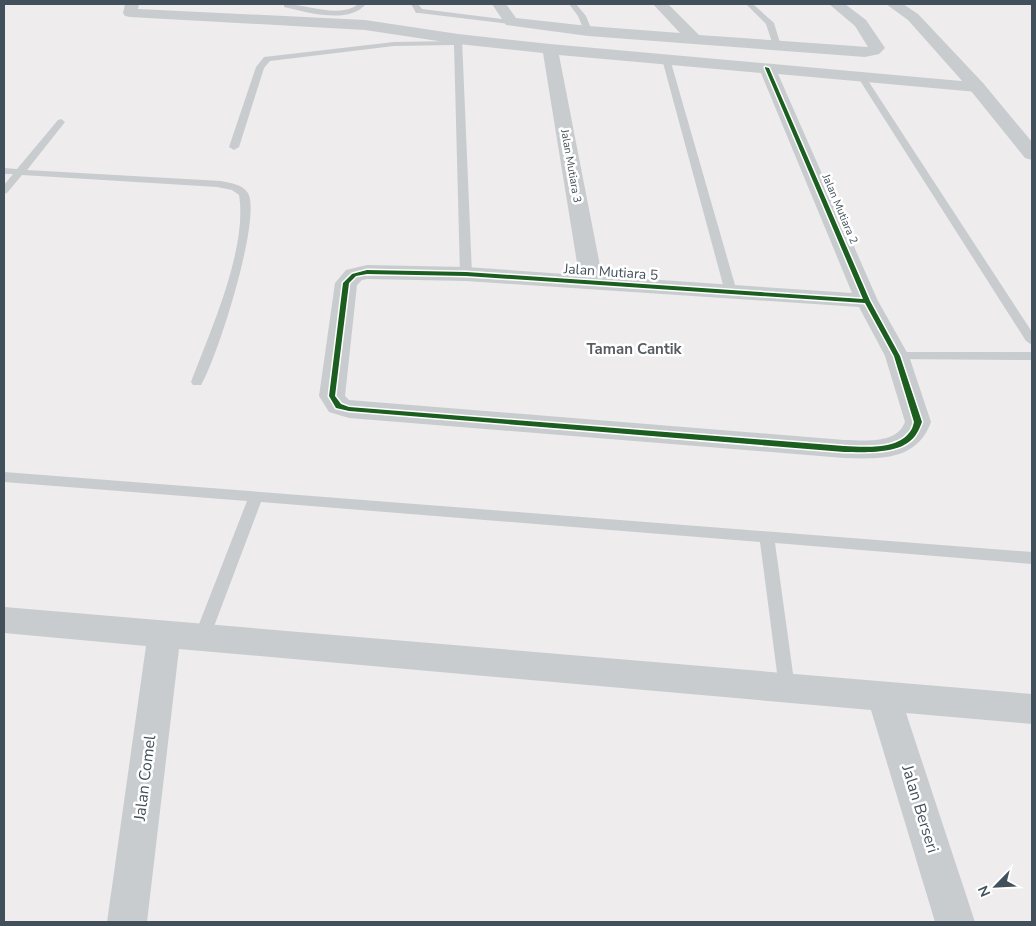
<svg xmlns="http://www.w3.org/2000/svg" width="1036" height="926" viewBox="0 0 1036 926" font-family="'Nunito Sans',sans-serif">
  <rect width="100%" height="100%" fill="#eeecec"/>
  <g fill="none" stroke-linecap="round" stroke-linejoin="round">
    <path fill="#c8ccce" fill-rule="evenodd" d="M284,4c21,0 57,15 74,0h8c-18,21 -59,8 -82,3z
      M411,4h7l4,5 89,11 4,2 -4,2 -92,-11h-3z
      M569,4h7l10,12 6,15 -1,2h-6l-7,-17z
      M746,4h7l21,19 7,23 -1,2h-6l-8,-24z
      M455,37l7,2 10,235 -2,2h-8l-2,-2 -6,-229 -60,1 -124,15 -6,7 -25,79 -5,3 -5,-3 27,-80 8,-10 130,-15 60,-1z
      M663,57l7,2 67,233 -2,2 -4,1 -6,-3 -63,-233z
      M858,74l7,2 167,256v13l-6,-4 -169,-265z
      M61,119l4,3 -38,48 194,11c9,2 21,3 27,12 14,25 -31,166 -47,192h-8l-2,-3c19,-50 57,-134 48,-187l-7,-5 -15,-3 -195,-12 -15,18 -3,1v-9l9,-11h-9v-6l13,1 41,-49z
      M897,352h135v8l-139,-1 -2,-3 2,-3z
      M4,472l1028,80v12l-257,-21 20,145 -2,5 -6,2 -6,-2 -2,-5 -19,-146 -499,-40 -51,135 -2,5 -6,2 -6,-2 -2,-5 53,-136 -243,-19z"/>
    <path fill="#c8ccce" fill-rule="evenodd" d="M125,4h14l-1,5 227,11 93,14 92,10 433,39 2,4 -2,4 -6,1 -199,-18 100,227 31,55 22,66c-14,39 -51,37 -87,36l-495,-40 -20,-6 -10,-16 16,-113 11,-13 21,-5 99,2 113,8 -36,-222 -85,-9 -93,-14 -235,-13 -5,-1 -2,-3zM559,55l202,18 91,220 -250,-17zM367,279l99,2 393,26 26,49 20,66c-9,23 -41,18 -61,18l-495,-40 -4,-4 12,-111 5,-5z
      M492,4h14l10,14 72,8 92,7 -27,-29h15l31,31 169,12 -13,-21 -26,-22h16l21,16 19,28 -6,6 -14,3 -277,-21 -82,-11z
      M4,607l1028,87v30l-126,-11 69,209h-40l-64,-212 -692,-61 -32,273h-40l39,-276 -142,-13z"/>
    <path fill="#c8ccce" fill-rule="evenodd" d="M886,4h17l15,10 65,69 49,59v18l-7,-2 -54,-67 -63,-71z"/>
    <g stroke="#fff" stroke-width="3">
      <path id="cycleway" d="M765,67l4,1 101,233 30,55 22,66c-2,5 -4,10 -7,14 -14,19 -50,16 -71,16l-495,-41 -13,-3 -7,-12 14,-113 9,-9 15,-4 99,2 397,27 -98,-231zM367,274l99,2 399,27 29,53 20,66c-1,4 -2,8 -5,11 -13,17 -46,14 -65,13l-495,-39 -8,-3 -6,-8 14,-113 7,-7z"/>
    </g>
    <use href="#cycleway" fill="#1b5e20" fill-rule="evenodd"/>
  </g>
  <g text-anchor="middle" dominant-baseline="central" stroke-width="5" stroke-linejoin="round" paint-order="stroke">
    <g font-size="11" fill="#42505b" stroke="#fff">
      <text transform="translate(571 166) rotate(80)">Jalan Mutiara 3</text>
      <text transform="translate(840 209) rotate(67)">Jalan Mutiara 2</text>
    </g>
    <g font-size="14" fill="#42505b" stroke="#fff">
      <text transform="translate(611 272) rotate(4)">Jalan Mutiara 5</text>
    </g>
    <g font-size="15" font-weight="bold" fill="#575c61" stroke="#fff">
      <text x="634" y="349">Taman Cantik</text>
    </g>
    <g font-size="16" fill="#42505b" stroke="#fff">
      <text transform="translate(145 778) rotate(-83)">Jalan Comel</text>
      <text transform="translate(920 809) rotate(73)">Jalan Berseri</text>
    </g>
  </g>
  <rect width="1036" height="926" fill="none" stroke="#42505b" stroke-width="10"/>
  <g transform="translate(996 886) rotate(246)" stroke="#ffffff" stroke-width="4" paint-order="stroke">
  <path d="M0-4L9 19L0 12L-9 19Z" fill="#42505b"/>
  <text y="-8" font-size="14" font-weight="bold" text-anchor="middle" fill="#42505b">N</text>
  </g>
</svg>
